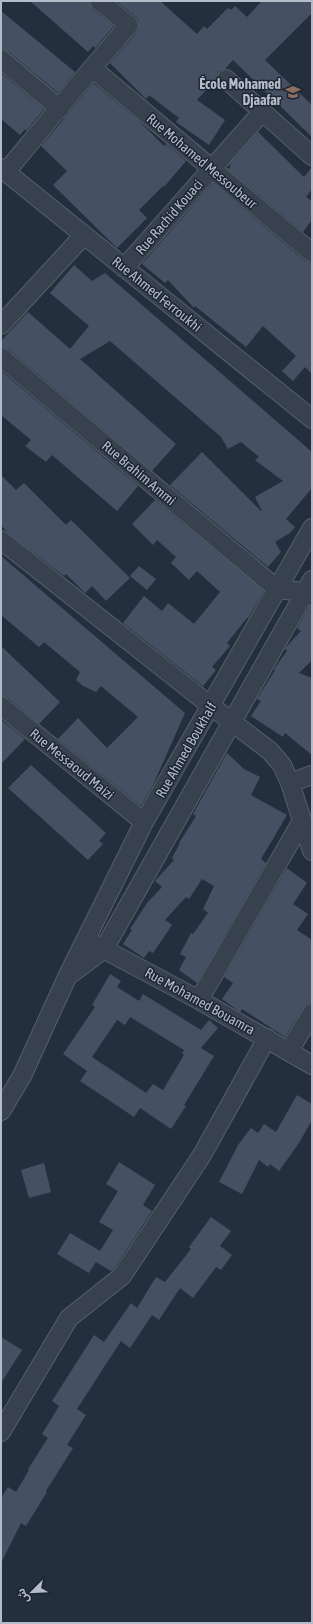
<svg xmlns="http://www.w3.org/2000/svg" width="313" height="1624" viewBox="0 0 313 1624" font-family="'Asap Condensed','Noto Sans Arabic',sans-serif">
  <rect width="100%" height="100%" fill="#242f3e"/>
  <path fill="#455162" fill-rule="evenodd" d="M30,1h59l3,8 22,17 -19,22 -2,-2 -5,6z
    M116,1h44l37,33 7,-8 3,3 21,-21 3,2 4,-4 12,11 15,-16h50v12l-47,47 47,45v32l-79,-77 -8,9 -7,3 -2,7 -19,21 28,20 -16,25 -33,-23 3,-4 -30,-23 -3,4 -36,-36 27,-31 2,-6v-5l-3,-4z
    M1,11l74,61 -17,21 -50,-42 -7,-2z
    M1,73l43,36 -18,22 -1,-2 -5,6 -19,-16z
    M93,83l45,37 26,26 2,-2 20,17 -22,26 -1,-1 -24,24 8,8 -30,30 -64,-63 14,-14 -26,-25 23,-27 4,-4 2,-4z
    M258,132l46,45 8,-10v22l-6,8 6,4v19l-9,12 -75,-63 3,-3 -2,-1z
    M213,183l92,78 7,3v110l-7,-7 -12,14 -11,-10 14,-15 -33,-30 -17,21 -51,-41 -1,2 -26,-28 -3,3 -23,-19z
    M74,265l18,16 13,-8 207,179v36l-26,31 9,8 -5,6 -15,9 6,10 -13,15 -98,-82 32,-33 59,59h1l-7,-14 28,-16 -28,-21 4,-3 -18,-15 -13,7 -7,-12 -111,-96 -30,18 96,85 -24,27 -144,-122 -7,-2v-6l27,-29 42,37 19,-23 -39,-33z
    M1,371l137,115 -21,25 -65,-56 -6,7 -21,-16 6,-6 -30,-25z
    M1,475l15,15 8,-7 42,42 5,-5 59,58 -24,23 -14,-15 -7,7 -19,-19 -2,2 -56,-43 -7,-8z
    M155,500l109,91 -16,27h-1l-20,25 3,3 -18,21 4,3 -13,16 -80,-63 21,-27 18,15 6,-8 26,21 26,-32 -23,-21 -8,9 -18,-17 5,-6 -19,-17 -4,5 -21,-21z
    M1,556l184,157 -32,72 -12,21 -83,-67 20,-21 29,30 31,-31 -37,-31 -5,6 -13,-6 -7,-6 4,-8 -36,-30 -5,5 -38,-32z
    M139,566l17,13 -9,11 -17,-14z
    M309,606h3v54l-13,13 13,5v77l-27,-22 -2,4 -32,-21 10,-15 -4,-2 18,-29 -1,-1 13,-18 -2,-2 1,-2 15,-16 -4,-3z
    M1,646l59,56 -21,22 -31,-26 -7,-2z
    M1,720l24,19 -24,25z
    M227,753l17,16 16,8 -9,18 36,20 -26,44 5,4 -69,120 -18,-13 7,-13 -6,-3 11,-21 2,1 15,-21 -5,-4 11,-23 -12,-7 -13,20 -3,-2 -21,23 7,5 -19,28 -4,-2 -5,7 -21,-14 9,-14 -2,-1 17,-26 15,-16 -7,-6 19,-21 -2,-2 8,-15h-1l17,-27 -3,-2z
    M31,765l75,68 -7,8 4,3 -15,16 -80,-72z
    M287,868l20,15 -14,21 15,10 -11,16 15,10v63l-5,1 -4,4 -18,29 -43,-28 -2,3 -18,-13 11,-16 -9,-6z
    M110,974l11,7 -4,6 22,14 4,-7 58,36 8,-10 9,8 -17,20 13,8 -30,49 2,1 -15,23 -31,-21 -6,9 -54,-36 7,-10 -24,-17 32,-47 -3,-2zM130,1017l54,33 -2,3 2,2 -21,35 -10,-6 -7,9 -54,-36 25,-37 8,5z
    M297,1095l15,9v16l-13,23 -20,28 -9,-7 -2,3 -9,-7 -17,34 -23,-12 19,-37 13,-17 7,5 6,-9 12,8z
    M119,1162l36,23 -12,20 9,6 -38,58 -3,2 -15,-9 -7,11 -32,-19 13,-21 30,18 13,-21 -14,-8 19,-31 -12,-7z
    M44,1163l7,29 -22,6 -8,-28z
    M211,1217l20,14 -11,15 12,9 -11,15 -5,-3 -23,31 -13,-10 -21,32 -7,-5 -22,33 -9,-7 -44,68 9,6 -19,30 6,3 -27,43 1,1 -21,34 -5,-3 -20,40v-65l7,-11 8,5 13,-22 -1,-1 20,-31 -6,-4 17,-28 -7,-5 42,-66 10,7 27,-39 6,5 19,-31 9,5 26,-33 -2,-2z
    M1,1337l21,13 -21,33z"/>
  <g fill="none" stroke-linecap="round" stroke-linejoin="round">
    <g stroke="#565f6c" stroke-width="20">
      <path id="street" d="M1,59l59,50
        M92,68l220,185
        M226,79l86,77
        M1,168l311,251
        M6,172l86,-104 37,-43 -30,-24
        M124,268l138,-156
        M1,325l83,-90
        M1,357l276,232 28,3 7,4
        M1,540l210,166 59,45 12,14 8,18 22,68
        M1,706l143,116
        M290,783l22,-8
        M94,944l105,56 113,65
        M72,973l32,-24 208,-369
        M199,1000l103,-179
        M289,1051l23,-38
        M1,1111l21,-35 46,-101 76,-153 168,-294
        M1,1432l68,-114 53,-42 80,-121 65,-117"/>
    </g>
    <use href="#street" stroke="#38414e" stroke-width="18"/>
  </g>
  <defs>
    <g id="school-bare" transform="scale(1.2)"><path d="M0-5L7-2L0 1L-7-2ZM-4 1L0 2.5L4 1V4Q0 6-4 4Z" fill="#8d6e63" stroke="#1d2633" stroke-width="2.5" paint-order="stroke"/></g>
  </defs>
  <g fill-rule="evenodd">
    <use href="#school-bare" x="293" y="92"/>
  </g>
  <g text-anchor="middle" dominant-baseline="central" stroke-width="3" stroke-linejoin="round" paint-order="stroke">
    <g font-size="14" font-weight="bold" fill="#b4bcc9" stroke="#1d2633" text-anchor="end">
      <text x="281" y="84">École Mohamed<tspan x="281" dy="16">Djaafar</tspan></text>
    </g>
    <g font-size="14" fill="#b4bcc9" stroke="#1d2633">
      <text transform="translate(202 161) rotate(40)">Rue Mohamed Messoubeur</text>
      <text transform="translate(169 217) rotate(-49)">Rue Rachid Kouaci</text>
      <text transform="translate(157 294) rotate(39)">Rue Ahmed Ferroukhi</text>
      <text transform="translate(139 473) rotate(40)">Rue Brahim Ammi</text>
      <text transform="translate(186 750) rotate(-60)">Rue Ahmed Boukhalf</text>
      <text transform="translate(72 764) rotate(39)">Rue Messaoud Maizi</text>
      <text transform="translate(200 1001) rotate(29)">Rue Mohamed Bouamra</text>
    </g>
  </g>
  <rect width="313" height="1624" fill="none" stroke="#b4bcc9" stroke-width="4"/>
  <g transform="translate(32 1592) rotate(246)" stroke="#1d2633" stroke-width="3" paint-order="stroke">
  <path d="M0-3L7 15L0 10L-7 15Z" fill="#b4bcc9"/>
  <text y="-6" font-size="11" font-weight="bold" text-anchor="middle" fill="#b4bcc9">ش</text>
  </g>
</svg>
